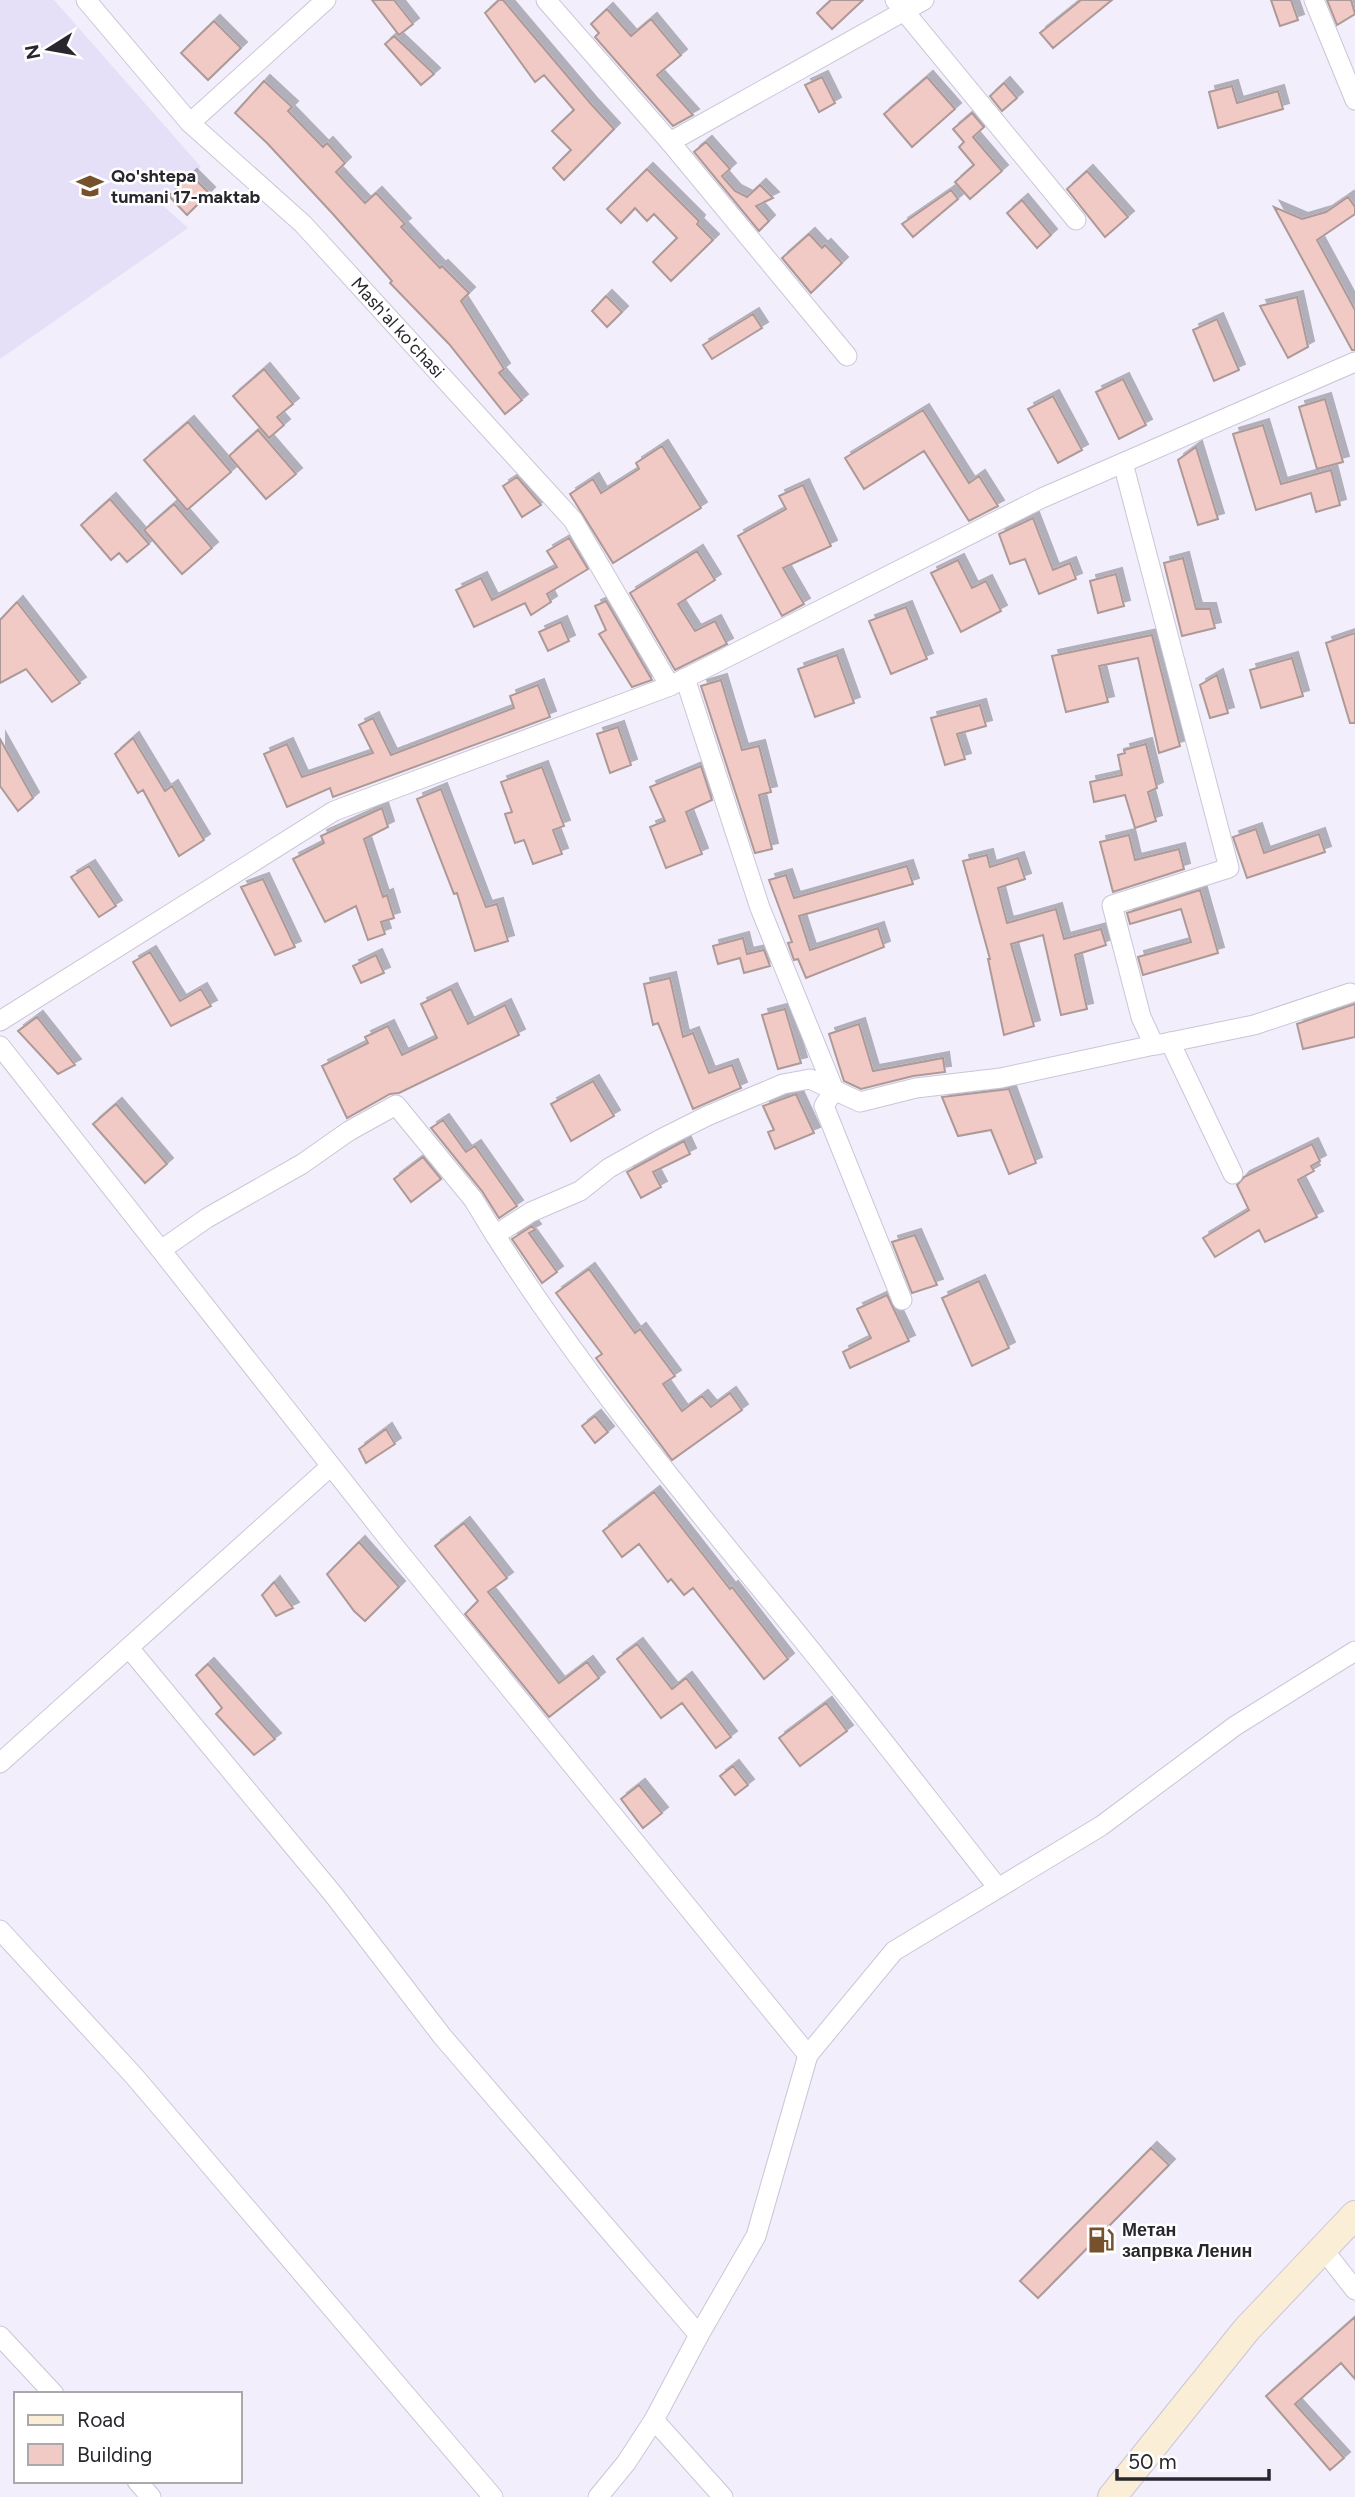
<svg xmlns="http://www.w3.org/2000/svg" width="1355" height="2497" viewBox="0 0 1355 2497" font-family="Figtree,sans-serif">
  <defs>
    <filter id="shadow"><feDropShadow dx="6" dy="-6" stdDeviation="0" flood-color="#0004"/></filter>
  </defs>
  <rect width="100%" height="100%" fill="#f2eefc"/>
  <path fill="#e5e0f8" d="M0,0h54l147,167 -40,37 27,24 -188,131z"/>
  <path fill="#f2cac5" stroke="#ad9a98" stroke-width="2" filter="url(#shadow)" d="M372,0h22l19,24 -14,11z
    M499,0h4l88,104 23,25 -50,51 -11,-12 18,-18 -19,-19 22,-21 -30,-35 -9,7 -50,-69z
    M831,0h32l-31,29 -15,-16z
    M1081,0h31l-59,48 -13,-15z
    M1271,0h20l7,20 -18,6z
    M1327,0h24l4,14 -18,11z
    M607,9l24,27 20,-17 30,36 -24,20 36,40 -20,11 -78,-89 4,-4 -8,-9z
    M214,21l27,27 -33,32 -27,-27z
    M394,36l40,38 -13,11 -36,-41z
    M822,77l13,26 -16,9 -14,-27z
    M927,77l28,32 -43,38 -28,-33z
    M264,81l28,26 -4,4 35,36 4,-4 18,20 -9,9 29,31 11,-10 29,31 -4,3 39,41 2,-2 27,27 -8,8 43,68 -5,4 23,27 -17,14 -56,-70 -59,-61 2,-2 -60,-68 -65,-70 -32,-30z
    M1004,83l13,15 -15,13 -12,-15z
    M1232,86l5,17 41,-12 5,18 -65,19 -9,-36z
    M972,113l12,14 -11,10 29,34 -32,28 -15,-17 19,-17 -15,-18 5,-5 -11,-13z
    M706,142l24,27 -8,7 13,15 12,6 13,-12 13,13 -17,8 13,15 -10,10 -65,-79z
    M647,169l52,52 -2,3 16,16 -42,41 -18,-19 24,-24 -23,-24 -7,7 -12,-13 -14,15 -14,-14z
    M1087,171l41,46 -23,20 -38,-48z
    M191,175l18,18 -22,22 -18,-19z
    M951,190l7,9 -45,38 -11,-13z
    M1348,197l7,10v7l-38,26 38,70v40h-3l-78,-143 28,12 24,-7z
    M1022,200l29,35 -14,13 -30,-35z
    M809,234l13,14 3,-3 17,18 -31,30 -29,-35z
    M606,296l16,16 -15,15 -15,-16z
    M1297,297l11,50 -20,11 -28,-52z
    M753,314l9,14 -50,31 -9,-14z
    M1217,319l22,51 -25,11 -21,-51z
    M264,369l29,35 -16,13 7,8 -15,13 -36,-42z
    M1123,379l23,46 -27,14 -23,-47z
    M1053,396l29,54 -24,13 -30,-54z
    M1325,399l18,63 -26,7 -18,-62z
    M923,410l46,73 10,-7 19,30 -29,15 -45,-70 -60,38 -19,-31z
    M188,422l43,50 -44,38 -43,-50z
    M1263,425l18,59 50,-14 9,35 -24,7 -5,-19 -55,17 -23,-76z
    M258,430l38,44 -30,25 -37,-43z
    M662,446l39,62 -88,55 -43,-69 23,-15 8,14 38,-24 -3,-6z
    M1196,447l22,72 -20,6 -20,-65z
    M517,477l24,28 -19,12 -19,-31z
    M803,485l28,61 -48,22 21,36 -22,12 -44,-80 48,-27 -7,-13z
    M110,499l39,45 -22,18 -8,-9 -8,7 -30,-35z
    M174,504l38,44 -30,26 -38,-44z
    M1033,518l20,52 17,-7 6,16 -37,15 -14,-35 -15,5 -11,-30z
    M569,538l19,31 -41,25 4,8 -20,13 -6,-12 -51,24 -18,-37 25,-12 11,22 65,-33 -10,-16z
    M697,551l18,29 -37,24 17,27 20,-10 12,23 -52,26 -45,-77z
    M1183,558l13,51h14l5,19 -33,8 -18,-73z
    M958,560l14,28 14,-7 15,30 -40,21 -30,-59z
    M1116,574l8,32 -26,7 -8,-32z
    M606,601l46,79 -20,7 -33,-53 7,-4 -11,-24z
    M17,602l63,81 -28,19 -26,-33 -26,14v-63z
    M906,607l21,52 -36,15 -22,-53z
    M561,622l8,19 -21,10 -9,-19z
    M1355,633v90h-5l-24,-80z
    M1152,635l28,111 -21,7 -21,-95 -39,8 9,36 -42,10 -14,-56z
    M837,655l17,48 -39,14 -17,-48z
    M1292,658l11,38 -42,12 -11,-38z
    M1217,675l11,38 -18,5 -10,-33z
    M721,680l21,70 17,-4 12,46 -12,3 13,54 -17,4 -54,-167z
    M538,685l12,32 -217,80 -3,-9 -43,19 -23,-53 23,-10 15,33 71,-24 -14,-28 14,-7 18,37 123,-47 -4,-12z
    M980,705l6,21 -29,8 8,25 -20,6 -14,-47z
    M618,727l13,38 -21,8 -13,-39z
    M133,738l32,53 7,-5 32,54 -25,16 -36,-66 -5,3 -23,-39z
    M0,739l33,59 -15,13 -18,-25z
    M1146,744l11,44 -9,4 8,29 -21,7 -10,-33 -31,7 -4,-20 32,-7 -4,-20 7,-2 -1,-3z
    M701,766l11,34 -26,12 16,42 -36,14 -16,-41 15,-6 -15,-34z
    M542,767l22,59 -11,4 9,24 -29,10 -9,-24 -9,3 -10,-29 7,-2 -11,-30z
    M441,789l45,118 11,-3 11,37 -33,10 -18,-58 -3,1 -37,-95z
    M382,808l6,19 -24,12 19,58 4,-2 7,23 -13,4 4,12 -17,6 -12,-34 -31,16 -32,-63 31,-16 -3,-7z
    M1256,829l8,24 55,-19 6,18 -78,26 -14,-41z
    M1129,835l6,25 44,-11 5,20 -71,23 -13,-50z
    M987,855l3,12 28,-9 7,21 -27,9 9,35 49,-14 8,30 37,-10 5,16 -31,10 12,54 -26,6 -18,-80 -32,9 23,82 -30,9 -16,-76h2l-27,-98z
    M89,866l27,40 -17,11 -28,-40z
    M907,866l6,18 -114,32 11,34 68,-22 6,19 -78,31 -8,-19 -4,1 -6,-17 4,-1 -23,-62 17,-5 8,23z
    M263,879l32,68 -20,8 -34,-68z
    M1200,890l18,63 -75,22 -5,-18 53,-15 -10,-33 -51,15 -3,-11z
    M743,938l4,16 17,-4 6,16 -26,7 -4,-15 -22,6 -5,-18z
    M150,952l30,49 21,-12 10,17 -40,20 -38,-64z
    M376,955l8,18 -23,10 -8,-17z
    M670,978l13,59 10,-4 16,40 23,-8 9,23 -48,21 -35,-86 -5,2 -9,-41z
    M451,989l17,35 37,-19 14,30 -120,58 -9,1 -43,24 -25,-52 46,-23 -3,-6 23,-11 14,29 35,-17 -16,-34z
    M1355,1004v33l-52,12 -6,-25z
    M785,1009l16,54 -23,6 -16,-54z
    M37,1017l38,48 -17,9 -40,-43z
    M859,1024l14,47 70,-13 2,14 -32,4 -52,13 -17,-8 -15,-47z
    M593,1081l21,35 -43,25 -20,-37z
    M1009,1089l27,74 -27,11 -18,-44 -33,6 -16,-39z
    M796,1094l18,39 -39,16 -7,-17 6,-2 -11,-24z
    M116,1104l51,60 -22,19 -52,-59z
    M443,1120l23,32 9,-6 42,60 -18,12 -17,-27 -51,-63z
    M684,1141l6,13 -37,18 8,15 -20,11 -14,-26z
    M1312,1144l8,17 -9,5 3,5 -16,9 19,37 -52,25 -6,-12 -44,27 -12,-19 46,-28 -12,-25 7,-8z
    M423,1157l18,22 -30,23 -17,-23z
    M532,1226l3,4 -6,3 28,39 -15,11 -30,-44z
    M915,1235l22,50 -25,8 -20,-51z
    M589,1269l46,64 5,-4 35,47 -12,8 19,27 20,-15 9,11 19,-14 12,17 -70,50 -76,-102 6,-4 -46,-61z
    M979,1281l30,67 -37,18 -30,-68z
    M887,1295l22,46 -59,27 -7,-16 28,-14 -14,-29z
    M595,1416l13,16 -13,11 -13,-17z
    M386,1429l9,15 -29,19 -7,-14z
    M654,1492l76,97 2,-2 56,72 -24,20 -71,-91 -9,7 -13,-16 -3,3 -29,-38 -17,13 -19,-26z
    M464,1523l43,55 -19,14 71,91 28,-21 12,16 -50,39 -84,-103 13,-13 -43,-55z
    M359,1542l40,45 -34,34 -11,-10 -27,-37z
    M274,1582l19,26 -17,8 -14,-21z
    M637,1644l35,45 14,-11 45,59 -15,11 -34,-45 -21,15 -44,-59z
    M208,1664l67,75 -21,16 -38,-41 6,-6 -26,-33z
    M826,1703l21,28 -47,35 -21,-28z
    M733,1766l15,19 -13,10 -15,-19z
    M639,1785l23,28 -19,15 -22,-29z
    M1151,2148l18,17 -131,133 -18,-17z
    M1355,2317v62l-14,-16 -46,41 49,54 -14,12 -64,-74z"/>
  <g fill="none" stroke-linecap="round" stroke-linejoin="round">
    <g stroke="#cac6d7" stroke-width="21">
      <g id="minor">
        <path id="s1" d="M86,0l104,123 113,101 270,296 97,166"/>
        <path d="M546,0l124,142 177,214"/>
        <path d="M895,0l181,220"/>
        <path d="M1314,0l41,100"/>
        <path d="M190,123l136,-123"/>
        <path d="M670,142l254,-142"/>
        <path d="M1123,463l106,405 -117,37 29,112 13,28h2l98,-20 96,-32"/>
        <path d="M685,678l75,230 74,182"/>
        <path d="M0,1021l334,-210 336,-125 372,-188 313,-136"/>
        <path d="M1170,1042l63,132"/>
        <path d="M0,1046l391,496 417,513"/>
        <path d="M834,1090l-24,-11 -27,5 -76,32 -48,24 -50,28 -29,23 -49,21 -36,23c80,126 175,243 270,359 80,96 156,196 233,294"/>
        <path d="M161,1250l46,-32 95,-54 47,-33 47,-26 77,94 22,36"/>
        <path d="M902,1300l-78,-194 10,-16 26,12 56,-14 85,-10 153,-33"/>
        <path d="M129,1648l204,246 109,142 257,299"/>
        <path d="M0,1763l331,-297"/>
        <path d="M0,1930l134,146 359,421"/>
        <path d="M1323,2249l32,41"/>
        <path d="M0,2336l54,58"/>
        <path d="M654,2420l69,77"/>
        <path d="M137,2481l14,16"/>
        <path d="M598,2497l28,-34 28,-43 45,-85 57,-99 52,-181 86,-104 207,-125 134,-100 120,-75"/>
      </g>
    </g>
    <g stroke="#cac6d7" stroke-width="30">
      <path id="secondary" d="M1112,2497l135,-168 108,-114"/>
    </g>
    <use href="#minor" stroke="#fff" stroke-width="19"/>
    <use href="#secondary" stroke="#faeed7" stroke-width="28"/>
  </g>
  <defs>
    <g id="school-bare" transform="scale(2.1)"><path d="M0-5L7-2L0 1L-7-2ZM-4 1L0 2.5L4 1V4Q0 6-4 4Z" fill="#76512c" stroke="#fff" stroke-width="2.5" paint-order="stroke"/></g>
    <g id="fuel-bare" transform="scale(2.1)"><path d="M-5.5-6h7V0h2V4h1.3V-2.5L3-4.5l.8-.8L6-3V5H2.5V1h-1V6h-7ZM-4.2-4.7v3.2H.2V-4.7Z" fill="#76512c" stroke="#fff" stroke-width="2.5" paint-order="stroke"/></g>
  </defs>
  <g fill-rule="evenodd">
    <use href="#school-bare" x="90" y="186"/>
    <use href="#fuel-bare" x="1101" y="2240"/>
  </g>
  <g text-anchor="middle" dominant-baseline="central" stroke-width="5" stroke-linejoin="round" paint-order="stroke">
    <g font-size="18" font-weight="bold" fill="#28272d" stroke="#fff" text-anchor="start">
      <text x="111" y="176">Qo'shtepa<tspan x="111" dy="21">tumani 17-maktab</tspan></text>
      <text x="1122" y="2230">Метан<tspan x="1122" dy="21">запрвка Ленин</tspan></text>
    </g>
    <g font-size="18" fill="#28272d" stroke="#fff">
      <text stroke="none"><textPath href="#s1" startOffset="453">Mash'al ko'chasi</textPath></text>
    </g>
  </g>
  <rect x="14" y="2392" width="228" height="91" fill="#ffffff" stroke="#a9a9ab" stroke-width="2"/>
  <rect x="28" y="2415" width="35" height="10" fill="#faeed7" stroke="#a9a9ab" stroke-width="2"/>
  <text x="77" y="2427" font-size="21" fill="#28272d">Road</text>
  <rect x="28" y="2444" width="35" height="21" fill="#f2cac5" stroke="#a9a9ab" stroke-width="2"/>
  <text x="77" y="2462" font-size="21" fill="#28272d">Building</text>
  <g transform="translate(49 49) rotate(259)" stroke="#ffffff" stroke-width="5" paint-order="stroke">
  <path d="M0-5L12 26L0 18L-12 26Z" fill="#28272d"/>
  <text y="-10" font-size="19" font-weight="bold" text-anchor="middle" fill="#28272d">N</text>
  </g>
  <path d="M1117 2469v10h152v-10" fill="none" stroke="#28272d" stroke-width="3.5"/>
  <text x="1128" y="2469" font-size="21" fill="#28272d" stroke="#ffffff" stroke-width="5" paint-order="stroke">50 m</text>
</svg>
